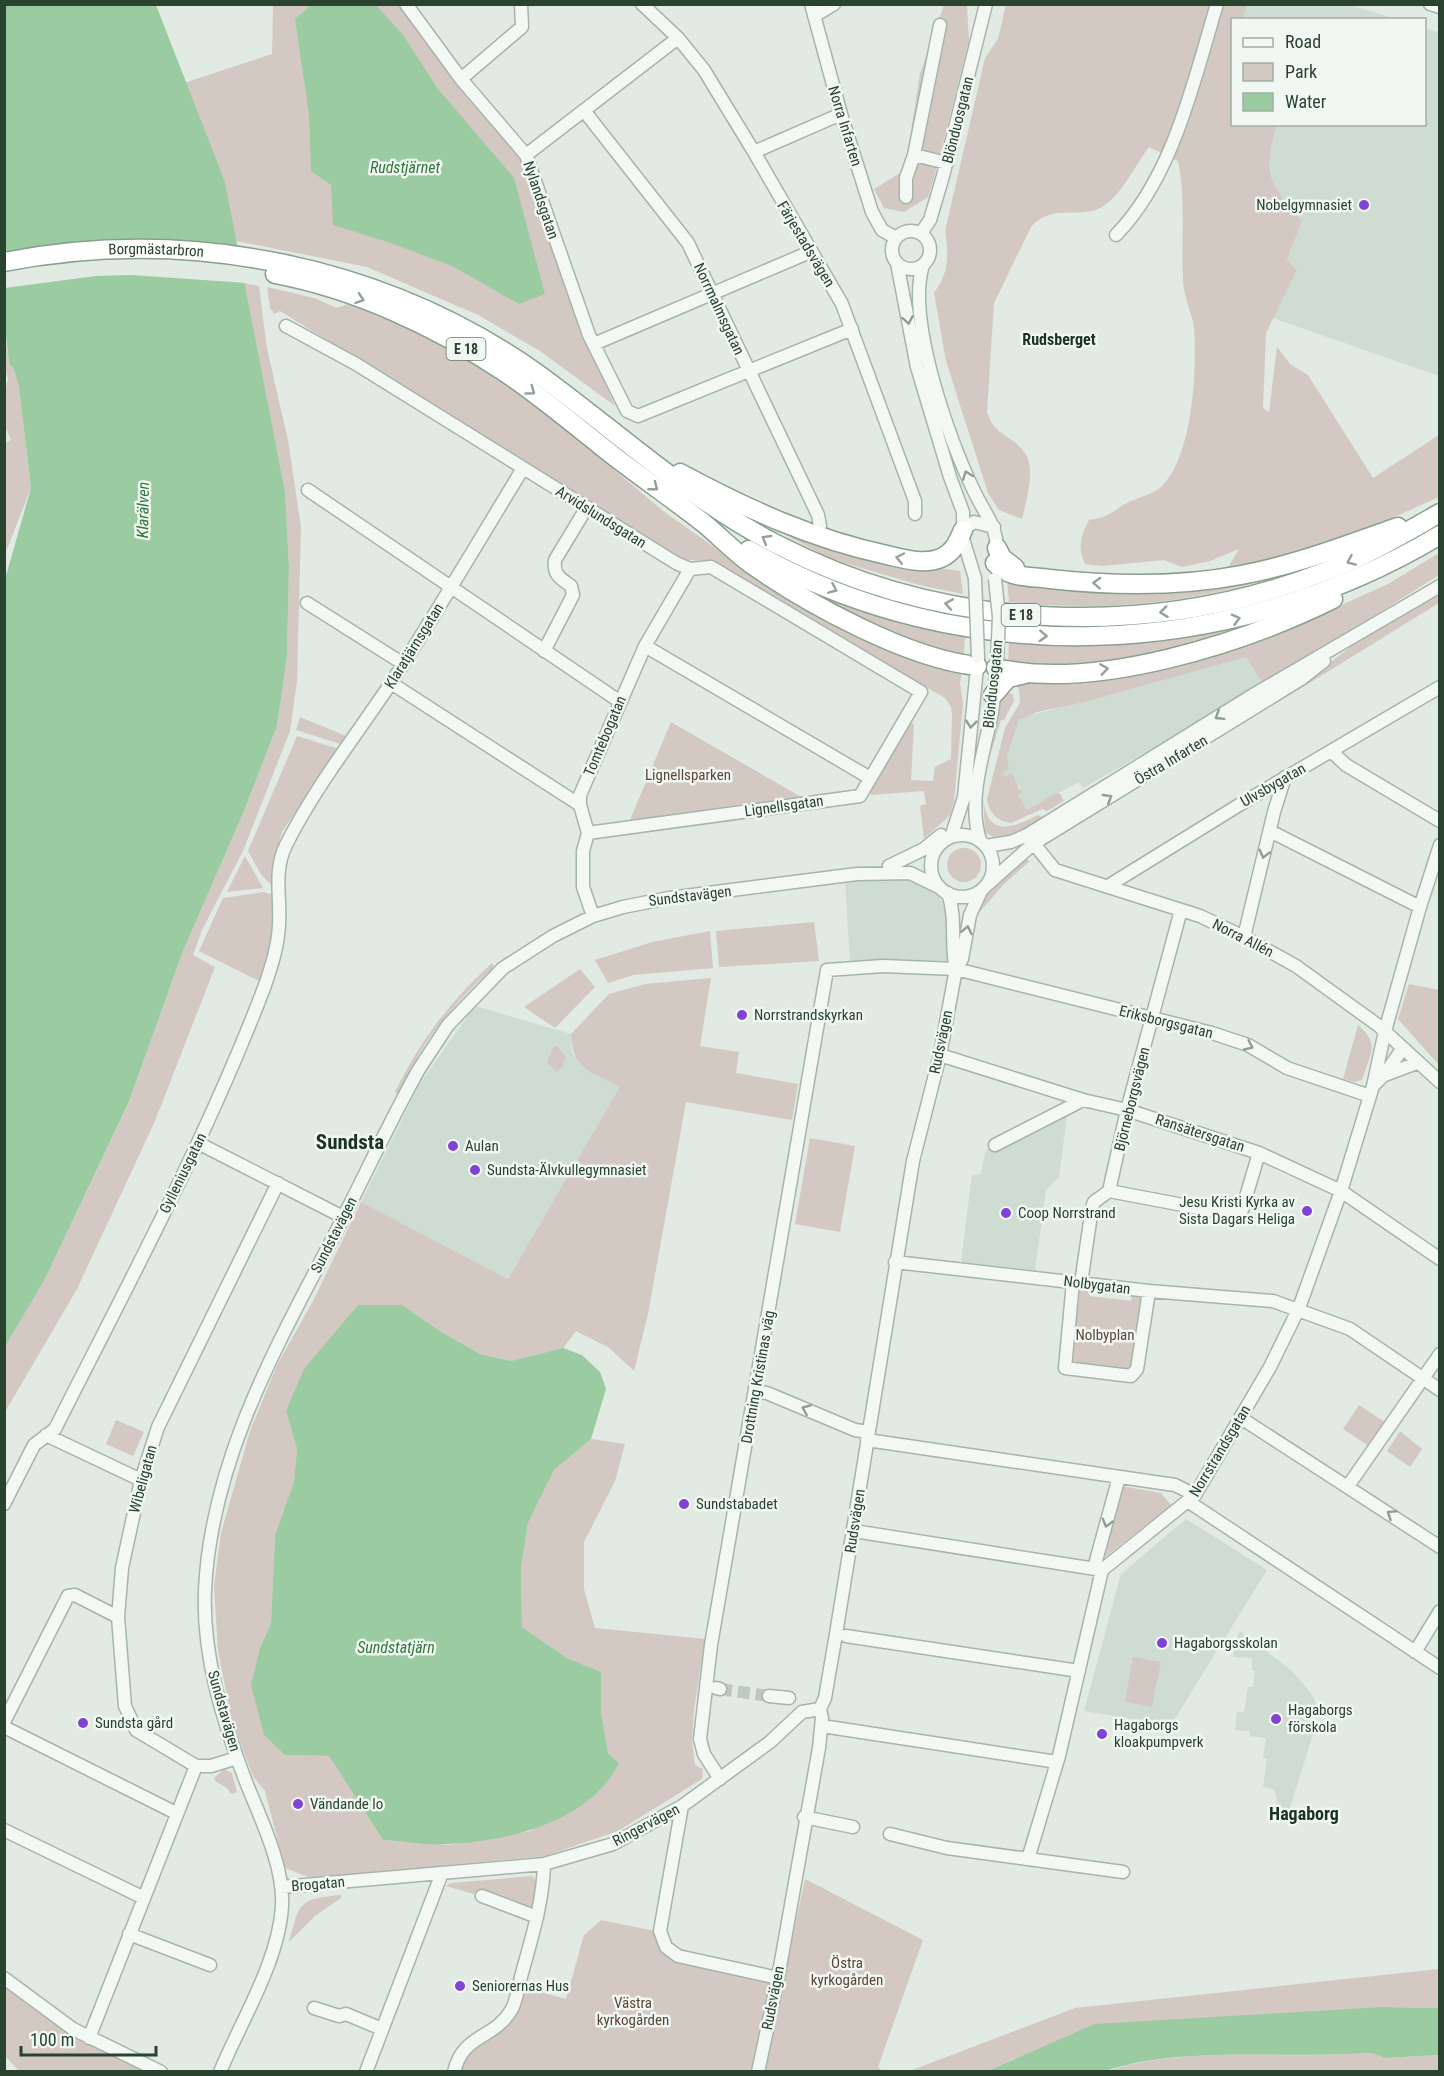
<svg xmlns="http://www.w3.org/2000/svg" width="1444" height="2076" viewBox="0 0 1444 2076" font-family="'Roboto Condensed',sans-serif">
  <rect width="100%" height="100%" fill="#e1eae3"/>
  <path fill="#cfdcd1" d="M1247,4l102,1 48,14h-154z
    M1425,28l14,5v343l-166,-58 24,-48 -10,-9 15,-40 -28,-31 -6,-36 9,-29 147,-1z
    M1247,656l17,29 -181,103 -4,-6 -52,28 -9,-15 5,-3 -11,-14v-5l-7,4 -3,-4 7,-4 -2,-13 7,-25 5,-11 9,-4z
    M861,878l50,1 24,12 14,20 1,50 -57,-2 -43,3 -5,-81z
    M475,1006l96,28 1,19 10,14 39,20 -113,192 -147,-77 59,-119z
    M1060,1109l7,7 -8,61 -13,13 -11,80 -74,-8 11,-87 9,-1 4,-21 7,-11z
    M1186,1519l81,51 -96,155 -87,-14 37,-137z
    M1240,1631l51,39 19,22 5,9 1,24 -29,92 -15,-2 5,-10 -1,-11 -3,-5 -10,-2 4,-28 -4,-1 3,-20 -16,-2v-5l-15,-1 2,-18h7l4,-25h5l2,-16 -3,-1v-12l-19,-1 2,-16z"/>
  <path fill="#d4c8c2" d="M273,5h126l35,47 87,106 54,154 40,94 -75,-55 -62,-36 -111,-48 -131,-26 -11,-59 -41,-99 88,-29z
    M944,5h23l2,36 -35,137 -6,19 -24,15 -20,-4 -10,-19 31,-19 15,-96z
    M1006,5h241l-4,14 -11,1v104l45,1c-15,49 -8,58 25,96l-15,39 10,10 -31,63 -3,75 6,4 8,-65 13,17 18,11 65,103 66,-43v62c-67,30 -138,63 -212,72l12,-20 -29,12 -28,6 -18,-7 -62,6 -17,-2c-8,-18 -4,-28 4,-44 27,-4 24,-12 45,-20 10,-5 19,-5 28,-14 31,-31 35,-116 32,-158 -2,-16 -11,-32 -11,-49 -2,-39 3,-80 -5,-118l-29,-14c-14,18 -27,48 -47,60 -23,13 -49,-5 -71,20l-37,76 -7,109c8,25 24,22 38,41 11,15 1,49 -3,66l-23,-9 -11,-17 -42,-132 -12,-68c15,-20 15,-38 11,-62l40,-173 13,-19z
    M244,283l15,3 8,63 21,91 13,87 -4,154 -7,50 -47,120 -41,79 -9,25 22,12 -60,154 -78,168 -72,123 -1,-66 41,-67 84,-176 54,-152 61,-140 33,-85 10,-69 2,-90 -4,-75z
    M267,287l47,11 23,10 16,-6 78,35 56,34 91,68 85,72 109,77 190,83 -2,12 3,21 -9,97 -4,14 -26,24 -4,-33 6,-2 -2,-13 -53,4v-4l40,-68 3,1 -3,56 22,1 2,-14 16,-8 1,-45 -1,-7 -6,-9 -231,-136 -34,-3 -400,-248 -6,3 -4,-6z
    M4,327l5,36 5,7 5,17 12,101 -26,66v-111l6,-3 -6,-14v-34l3,-13 -3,-12z
    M742,511l175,54 43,6 3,23 -44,-9 -91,-27z
    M1354,549c-117,47 -219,66 -345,53l-2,-23 111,8z
    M1439,553v22l-175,110 -18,-28 -162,45 -47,10 -18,8 -12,36 2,13 -6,4 2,4 7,-4 7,16 4,3 -5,3 9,15 29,-17 4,1 4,7 -17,10 -5,-2 -31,14c-14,-2 -22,-10 -24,-24l18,-71 15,-25 -1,-13 -5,-12 150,-12 122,-36 102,-46z
    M788,580l177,52 -1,25c-62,-20 -120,-44 -176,-77z
    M1439,593v10l-136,84 2,-5 52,-40z
    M1311,603c-81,29 -165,62 -253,64 -16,0 -34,-2 -50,-3l1,-26 25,3z
    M1002,692l11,2 1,7 -10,19h-3l-11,36z
    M300,717l49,20 -5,8 -48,-15z
    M671,722l132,76 -173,22z
    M297,736l42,13 -57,83 -9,33 1,22 -12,-11 -14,-25z
    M983,798c4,40 30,30 55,17l5,3 -34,20 -13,1 -11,-7z
    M947 865a17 17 0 1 1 34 0a17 17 0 1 1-34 0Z
    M245,856l18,32 -36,4z
    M1025,859l5,2 -26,23 -27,31 7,-17z
    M264,892l10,3v38l-15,48 -60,-30 24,-53z
    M814,922l5,39 -100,6 -3,-36z
    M710,931l3,37 -80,7 -25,8 -13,-23 57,-18z
    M492,963l2,4c-42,38 -74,75 -95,128l-4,-3c26,-53 54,-89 97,-129z
    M580,969l15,18 -40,41 -31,-21z
    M711,978l-11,68 39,6 -3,21 62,11 -6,36 -106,-18 -38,212 -14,57 -26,-24 -32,-16 -13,17 -52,13 -31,-7 -40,-23 -38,-26h-44l-72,106 11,38 -3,34 -19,52 -4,88 -11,25 25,107 44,1 54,84 65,5 83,-14 88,-68 -11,-10 -7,-42v-39l-34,-14 -45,-31 -1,-61 7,-43 26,-53 37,-31 34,5 -10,37 -31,61v47l11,39 110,11 -11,71 -2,31 3,24 8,4 -1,10 -84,52 -73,25 -234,22 -26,-10 -20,-77 -12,-15 -21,-55 -14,-70 -4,-65 7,-53 29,-102 27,-66 36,-64 48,-99 147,77 112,-192c-29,-17 -47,-14 -49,-53l38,-40 36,-10z
    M1409,984l30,6v75l-41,-46z
    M1358,1025c23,20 12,28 4,55l-8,2 -11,-3z
    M557,1046l9,11 -4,11 -6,3 -9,-8 6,-15z
    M810,1138l45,8 -15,86 -45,-8z
    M1080,1288h11l-1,8 41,5 2,-8 8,2 -9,73 -3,2 -57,-7z
    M1359,1405l27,18 -17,23 -26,-17z
    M116,1420l28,12 -11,24 -27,-12z
    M1400,1431l22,18 -12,18 -23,-16z
    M1121,1486l40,7 10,12 -66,52z
    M1133,1657l28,5 -9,45 -27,-5z
    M224,1769l8,4 5,19 -6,2 -4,-6 -12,-7 -1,-3z
    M532,1876l7,7 -4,24 -7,3 -82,-24 5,-3z
    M805,1879l118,61 -45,127 4,4 -118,1z
    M341,1895v3l-26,18 -26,26c11,-40 9,-43 52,-47z
    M601,1920l54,11 4,14 112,36 -19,90 -292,1c8,-35 23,-23 42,-42 12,-13 16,-26 20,-43l44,12 18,-64z
    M1439,1969v39l-56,-1 -370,52 -26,12 -80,1 168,-64z
    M5,1985l23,20 64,33 57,33h-130l-14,-15z
    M1371,2053l14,5 54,-3v17h-334c76,-27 185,-13 266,-19z"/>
  <path fill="#9bcba0" d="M312,4l64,1 27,30 35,54 76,89 31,116 -26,10 -67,-38 -64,-24 -55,-17 -2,-40 -20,-14 -2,-57 -14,-95z
    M5,5h151l69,177 60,310 4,75 -2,90 -10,69 -33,85 -61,140 -54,151 -84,177 -40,67 -1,-763 27,-95 -12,-101 -5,-17 -5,-7 -4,-36z
    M358,1305h44l38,26 40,23 31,7 52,-13 19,7 18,17 6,17 -15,50 -37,31 -26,53 -7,44 1,60 45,31 34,14v39l7,42 11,10c-29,59 -110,78 -171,81 -21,2 -44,-3 -65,-4l-54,-84 -44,-1 -21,-20 -13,-50 9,-37 11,-25 4,-88 19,-53 3,-33 -11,-38 18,-42z
    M1383,2007l56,1v47l-54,3 -14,-5c-81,6 -190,-8 -266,18h-118l108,-47z"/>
  <path fill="#e1eae3" d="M241,248l6,35 -116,-8 -35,1 -91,12v-34z"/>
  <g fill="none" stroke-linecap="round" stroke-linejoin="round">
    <path stroke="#bcc9bf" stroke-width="12" stroke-dasharray="12 6" stroke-linecap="butt" d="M720,1689l49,7"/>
    <g stroke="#a6b5a9" stroke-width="15">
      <path id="minor" d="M406,4l55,75 65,76 63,180 38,76 11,5 214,-87
        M642,4l36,34 26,32 50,82 88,152 73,197v13
        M811,4l30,110 31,98 10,18 14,8
        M1430,4l10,3
        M814,16l20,-12
        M461,79l61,-52 -1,-23
        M585,112l103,131 130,272 2,11
        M754,152l87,-38
        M526,155l152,-117
        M914,155l33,8
        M906,197v-19l8,-23 26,-130
        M892 250a19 19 0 1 1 38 0a19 19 0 1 1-38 0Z
        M921,233l9,-13 13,-44 43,-172
        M1116,235c57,-58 78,-155 101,-231
        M897,263l20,104 33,110 13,35v27l12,39
        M923,265c-17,54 26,175 51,226 10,22 26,38 22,63
        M286,326l70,38 320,199 14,6 21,-2 210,125 -61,104 -272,37
        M594,344l216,-92
        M308,490l311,211
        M963,530l11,-8 20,5
        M307,603l95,60
        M645,646l225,132
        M544,651l29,-56 -2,-9c-11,-8 -18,-11 -16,-26l32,-53
        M391,683l189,122
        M1332,752l14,13 94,56
        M1270,831l150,76
        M931 866a31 31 0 1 1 62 0a31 31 0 1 1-62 0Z
        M1027,835l28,35 145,46 44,21 52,29 83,60 61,56
        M951,837l13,-40 14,-139
        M980,840c-13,-40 4,-87 12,-128 3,-17 3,-34 5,-51
        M986,846l25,-4 16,-7 226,-140 187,-109
        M889,866l35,-17 17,-14
        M988,884l45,-40 268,-165 23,-18
        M1108,886l131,-81 201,-118
        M948,893c9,26 2,51 8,76
        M593,916l-10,-29v-36l5,-18 -8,-28v-10l65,-149 45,-77
        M1244,937l30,-125 11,-35
        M940,1055l143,45 44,10 132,43 82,38 99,68
        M1385,1075l32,-12
        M1373,1086l11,-11 19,-27
        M198,1143l145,74
        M995,1145l88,-45
        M1109,1191l127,24 6,-5 17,-57
        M895,1262l254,29 124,10 77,28 90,61
        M1073,1282l-8,86 66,8 6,-7 12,-78
        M1081,1283l11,-75 2,-6 15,-11 18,-81 54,-200
        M755,1392l12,1 88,37 14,2
        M1241,1418l199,129
        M46,1435l95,45
        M867,1440l308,45 20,10
        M1348,1486l92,-132
        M1189,1502l251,166
        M4,1504l30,-59 21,-16c73,-145 151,-289 209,-441 7,-20 14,-41 15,-63 2,-27 -6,-54 7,-80 28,-56 68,-107 103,-159 46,-70 89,-144 133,-216
        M854,1531l248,39
        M1094,1568l25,-91
        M846,1636l233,35
        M1415,1652l25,-41
        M716,1688l4,1
        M769,1696l20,2
        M4,1722l64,-126 7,-1 43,22
        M822,1726l235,36
        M4,1727l172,86
        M196,1766l-60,-36 -11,-24 -7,-89 4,-49 19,-88 17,-53 120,-244
        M196,1766h15l26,-8
        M720,1779l-16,-25 -4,-15 11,-94 116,-675 56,-4 73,3 256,64 36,12 39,23 83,28
        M682,1806l-22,125 6,16 12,9 100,22
        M804,1817l49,10
        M4,1830l140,68
        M890,1834l57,14 176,24
        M1028,1859l31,-103 43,-186 93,-75 75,-128 29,-59 42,-117 32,-105 12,-55 35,-124 20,-62
        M282,1887l262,-23 69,-20 69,-38 88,-64 32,-30 18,-3
        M482,1896l55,21
        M129,1934l81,31
        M4,1978l69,51 88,43
        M314,2008l25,8 7,-2 36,15
        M89,2038l107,-272
        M220,2072c21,-51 59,-111 62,-166 2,-41 -21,-86 -36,-124 -23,-61 -44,-126 -41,-193 7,-133 74,-247 133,-361 27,-53 52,-107 81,-159l29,-44 55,-57 50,-32 40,-20 30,-9 46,-9 188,-24 53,-1 29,14
        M366,2072l76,-199
        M454,2072c9,-39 40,-32 58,-63 5,-10 7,-25 10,-36 10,-36 21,-71 22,-109
        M758,2072l20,-94 41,-230 3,-30 -2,-9 5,-11 11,-64 77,-473 27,-106 16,-86 6,-10 8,-44 11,-24"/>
    </g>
    <g stroke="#88a18d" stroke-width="21">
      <g id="highway">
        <path id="s1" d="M4,262c185,-36 380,3 534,112 80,58 152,126 240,171 169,87 375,95 551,25 39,-15 74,-36 111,-57"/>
        <path d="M275,274c80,15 160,52 228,97 39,26 75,57 112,86 30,23 62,45 91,68 15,13 29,27 45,39 57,40 157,95 226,102"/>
        <path d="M680,473c67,36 132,66 207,82 17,4 37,10 54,3 13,-6 17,-16 22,-28"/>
        <path d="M997,548l5,10 13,10"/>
        <path d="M749,550c215,123 481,111 691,-15"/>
        <path d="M995,563c15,16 35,13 55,16 63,7 128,8 191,-4 54,-10 106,-30 157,-48"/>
        <path d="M996,668c99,23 248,-25 337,-69"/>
        <path d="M993,695l15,-17 17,-4"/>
      </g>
    </g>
    <use href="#minor" stroke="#f4f8f5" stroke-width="12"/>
    <use href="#highway" stroke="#fff" stroke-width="18"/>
    <g stroke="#a6b5a9" stroke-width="15" stroke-linecap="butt">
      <path id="minor-bridge" d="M975,578l3,79
        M995,579l4,38 -2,44"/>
    </g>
    <use href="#minor-bridge" stroke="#f4f8f5" stroke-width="12"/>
  </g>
  <defs><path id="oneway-chevron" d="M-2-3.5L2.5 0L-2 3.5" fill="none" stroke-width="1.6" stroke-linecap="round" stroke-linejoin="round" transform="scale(1.5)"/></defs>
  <g stroke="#94a196">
    <use href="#oneway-chevron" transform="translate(360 299) rotate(19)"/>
    <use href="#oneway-chevron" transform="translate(531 391) rotate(36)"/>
    <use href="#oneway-chevron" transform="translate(654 487) rotate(38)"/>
    <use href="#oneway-chevron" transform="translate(766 539) rotate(-150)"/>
    <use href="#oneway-chevron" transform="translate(900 558) rotate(-168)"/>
    <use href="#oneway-chevron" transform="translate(1351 561) rotate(156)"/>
    <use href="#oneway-chevron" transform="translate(1097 583) rotate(-177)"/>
    <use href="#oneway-chevron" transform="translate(833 589) rotate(23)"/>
    <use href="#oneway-chevron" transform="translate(949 604) rotate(-170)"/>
    <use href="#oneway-chevron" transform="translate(1164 612) rotate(173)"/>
    <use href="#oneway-chevron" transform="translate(1236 619) rotate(-14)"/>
    <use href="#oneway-chevron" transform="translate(1043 636) rotate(3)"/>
    <use href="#oneway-chevron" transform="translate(1104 669) rotate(-8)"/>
  </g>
  <g stroke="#8e9e92">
    <use href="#oneway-chevron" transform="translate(908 320) rotate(80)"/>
    <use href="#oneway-chevron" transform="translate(967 475) rotate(-111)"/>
    <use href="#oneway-chevron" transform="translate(1219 716) rotate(148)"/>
    <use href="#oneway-chevron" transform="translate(971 724) rotate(96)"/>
    <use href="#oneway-chevron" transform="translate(1108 798) rotate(-31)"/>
    <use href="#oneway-chevron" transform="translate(1264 854) rotate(104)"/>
    <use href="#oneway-chevron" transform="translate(967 930) rotate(-79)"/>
    <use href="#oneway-chevron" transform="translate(1249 1046) rotate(25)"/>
    <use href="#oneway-chevron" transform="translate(806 1409) rotate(-157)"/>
    <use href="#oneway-chevron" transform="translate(1391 1514) rotate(-146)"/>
    <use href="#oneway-chevron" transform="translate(1107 1523) rotate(106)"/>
  </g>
  <g fill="#8143d3" stroke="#f1f7f2" stroke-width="2">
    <circle cx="1364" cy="205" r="6"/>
    <circle cx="742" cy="1015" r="6"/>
    <circle cx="453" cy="1146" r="6"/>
    <circle cx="475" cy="1170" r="6"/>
    <circle cx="1307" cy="1211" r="6"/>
    <circle cx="1006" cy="1213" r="6"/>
    <circle cx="684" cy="1504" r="6"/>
    <circle cx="1162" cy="1643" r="6"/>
    <circle cx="1276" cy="1719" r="6"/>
    <circle cx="83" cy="1723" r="6"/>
    <circle cx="1102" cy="1734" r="6"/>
    <circle cx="298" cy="1804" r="6"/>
    <circle cx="460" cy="1986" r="6"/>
  </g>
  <g text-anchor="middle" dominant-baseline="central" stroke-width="5" stroke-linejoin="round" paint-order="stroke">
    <g fill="#f1f7f2" stroke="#657969" stroke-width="1.5">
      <rect x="446.5" y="338" width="39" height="22" rx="4.5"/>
      <rect x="1001.5" y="604" width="39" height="22" rx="4.5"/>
    </g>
    <g font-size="14" font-weight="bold" fill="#29432e">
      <text x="466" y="349">E 18</text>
      <text x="1021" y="615">E 18</text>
    </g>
    <g font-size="15" fill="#29432e" stroke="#f1f7f2">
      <text transform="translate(958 120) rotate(-76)">Blönduosgatan</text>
      <text transform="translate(845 126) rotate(73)">Norra Infarten</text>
      <text transform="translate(541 200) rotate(71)">Nylandsgatan</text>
      <text transform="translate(806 244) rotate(59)">Färjestadsvägen</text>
      <text stroke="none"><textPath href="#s1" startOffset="153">Borgmästarbron</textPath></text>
      <text transform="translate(719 309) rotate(65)">Norrmalmsgatan</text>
      <text transform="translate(601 517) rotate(32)">Arvidslundsgatan</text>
      <text transform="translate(414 646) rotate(-58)">Klaratjärnsgatan</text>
      <text transform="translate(993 684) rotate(-84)">Blönduosgatan</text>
      <text transform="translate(605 736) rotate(-67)">Tomtebogatan</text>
      <text transform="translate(1171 760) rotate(-31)">Östra Infarten</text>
      <text transform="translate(1273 785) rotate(-30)">Ulvsbygatan</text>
      <text transform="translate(784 806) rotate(-8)">Lignellsgatan</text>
      <text transform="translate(690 896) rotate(-7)">Sundstavägen</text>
      <text transform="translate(1243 938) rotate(27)">Norra Allén</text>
      <text transform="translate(1166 1022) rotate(14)">Eriksborgsgatan</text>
      <text transform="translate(941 1042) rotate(-78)">Rudsvägen</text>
      <text transform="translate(1132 1099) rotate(-76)">Björneborgsvägen</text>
      <text transform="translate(1200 1133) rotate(18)">Ransätersgatan</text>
      <text transform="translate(183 1173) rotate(-64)">Gylleniusgatan</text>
      <text transform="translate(334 1235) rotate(-63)">Sundstavägen</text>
      <text transform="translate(1097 1285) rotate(7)">Nolbygatan</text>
      <text transform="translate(758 1377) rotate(-80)">Drottning Kristinas väg</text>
      <text transform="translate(1220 1451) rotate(-59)">Norrstrandsgatan</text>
      <text transform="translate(143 1479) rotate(-75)">Wibeligatan</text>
      <text transform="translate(855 1521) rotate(-81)">Rudsvägen</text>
      <text transform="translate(224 1711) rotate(74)">Sundstavägen</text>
      <text transform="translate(646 1825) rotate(-28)">Ringervägen</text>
      <text transform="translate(318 1884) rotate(-5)">Brogatan</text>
      <text transform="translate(773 1998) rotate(-79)">Rudsvägen</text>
    </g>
    <g font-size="15" fill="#29432e" stroke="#f1f7f2" text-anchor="start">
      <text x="1352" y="205" text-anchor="end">Nobelgymnasiet</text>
      <text x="754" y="1015">Norrstrandskyrkan</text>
      <text x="465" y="1146">Aulan</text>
      <text x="487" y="1170">Sundsta-Älvkullegymnasiet</text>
      <text x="1295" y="1202" text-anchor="end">Jesu Kristi Kyrka av<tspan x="1295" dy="17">Sista Dagars Heliga</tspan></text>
      <text x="1018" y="1213">Coop Norrstrand</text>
      <text x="696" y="1504">Sundstabadet</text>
      <text x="1174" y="1643">Hagaborgsskolan</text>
      <text x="1288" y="1710">Hagaborgs<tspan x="1288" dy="17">förskola</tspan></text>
      <text x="95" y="1723">Sundsta gård</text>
      <text x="1114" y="1725">Hagaborgs<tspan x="1114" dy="17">kloakpumpverk</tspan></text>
      <text x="310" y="1804">Vändande lo</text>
      <text x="472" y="1986">Seniorernas Hus</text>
    </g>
    <g font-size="15" fill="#5f4636" stroke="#f1f7f2">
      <text x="688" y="775">Lignellsparken</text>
      <text x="1105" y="1335">Nolbyplan</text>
      <text x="847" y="1963">Östra<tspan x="847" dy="17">kyrkogården</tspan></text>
      <text x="633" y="2003">Västra<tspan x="633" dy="17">kyrkogården</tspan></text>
    </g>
    <g font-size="16" font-style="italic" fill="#31783b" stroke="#f1f7f2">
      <text x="405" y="167">Rudstjärnet</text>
      <text transform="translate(143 510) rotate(-89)">Klarälven</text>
      <text x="396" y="1647">Sundstatjärn</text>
    </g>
    <g font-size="16" font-weight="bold" fill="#1b3321" stroke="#f1f7f2">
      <text x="1059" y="339">Rudsberget</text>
    </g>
    <g font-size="18" font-weight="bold" fill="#1b3321" stroke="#f1f7f2">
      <text x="1304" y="1813">Hagaborg</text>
    </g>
    <g font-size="21" font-weight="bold" fill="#1b3321" stroke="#f1f7f2">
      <text x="350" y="1142">Sundsta</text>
    </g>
  </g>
  <rect width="1444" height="2076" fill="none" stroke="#29432e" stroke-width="12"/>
  <rect x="1231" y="18" width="195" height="108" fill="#f1f7f2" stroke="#a1afa4" stroke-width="1.5"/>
  <rect x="1243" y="38" width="30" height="9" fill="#f4f8f5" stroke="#a1afa4" stroke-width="1.5"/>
  <text x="1285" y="48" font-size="18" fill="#29432e">Road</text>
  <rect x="1243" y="63" width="30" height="18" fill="#d4c8c2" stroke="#a1afa4" stroke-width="1.5"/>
  <text x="1285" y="78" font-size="18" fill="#29432e">Park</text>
  <rect x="1243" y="93" width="30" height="18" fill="#9bcba0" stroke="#a1afa4" stroke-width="1.5"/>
  <text x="1285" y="108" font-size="18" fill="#29432e">Water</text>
  <path d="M21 2046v9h135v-9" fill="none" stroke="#29432e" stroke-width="3"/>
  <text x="30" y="2046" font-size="18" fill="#29432e" stroke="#f1f7f2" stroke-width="4.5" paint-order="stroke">100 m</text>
</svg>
